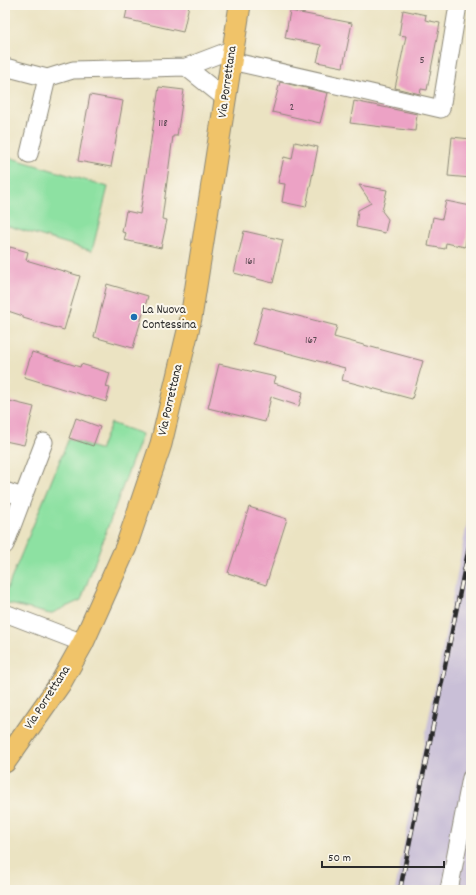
<svg xmlns="http://www.w3.org/2000/svg" width="476" height="895" viewBox="0 0 476 895" font-family="Dekko,sans-serif">
  <rect width="100%" height="100%" fill="#fbf7ec"/>
  <filter id="ink" filterUnits="userSpaceOnUse"><feTurbulence type="fractalNoise" baseFrequency=".025" numOctaves="2"/><feDisplacementMap in="SourceGraphic" scale="8" xChannelSelector="R" yChannelSelector="G"/><feConvolveMatrix kernelMatrix="1 2 1 2 8 2 1 2 1" color-interpolation-filters="sRGB"/></filter>
  <filter id="wash" filterUnits="userSpaceOnUse"><feTurbulence type="fractalNoise" baseFrequency=".012" numOctaves="4" result="noise"/><feDisplacementMap in="SourceGraphic" scale="16" xChannelSelector="R" yChannelSelector="G"/><feGaussianBlur stdDeviation="0.9" result="paint"/><feColorMatrix in="noise" values="0 0 0 0 0 0 0 0 0 0 0 0 0 0 0 0 0 1.4 0 .05"/><feComposite in="paint" operator="in"/></filter>
  <g filter="url(#wash)">
    <rect width="100%" height="100%" fill="#ebe3c2"/>
    <path fill="#c9bfd7" d="M471,505v385h-76l74,-377z"/>
    <path fill="#8de1a2" stroke="#5c8666" d="M5,156l103,31 -16,64 -87,-26z
      M111,423l31,11 -61,166 -31,14 -44,-11 -1,-9 64,-156 31,12z"/>
    <g id="blocks">
      <path fill="#eca2c5" d="M128,5h61l-6,27 -58,-13z
        M403,10l23,5 -1,5 15,3 -13,67 -6,-1 -1,5 -25,-6 11,-52 -7,-1z
        M290,11l62,12 -9,44 -26,-5 4,-17 -36,-7z
        M280,82l48,11 -8,30 -48,-11z
        M159,87l25,3 -7,46h-4l-11,83 5,1 -6,28 -37,-8 2,-7 -4,-1 4,-21 14,3z
        M90,95l33,6 -12,66 -33,-6z
        M354,101l63,13 -2,17 -65,-8z
        M452,137l19,2v39l-23,-2z
        M295,142l23,5 -12,60 -24,-5 3,-18 -7,-1 6,-26 8,2z
        M359,185l28,5 -5,21 6,8 -3,14 -29,-6 2,-17 13,-7z
        M446,201l25,5v23l-3,-1 -3,19 -19,-4 -1,6 -17,-3 5,-29 9,2z
        M244,231l39,9 -10,43 -39,-10z
        M10,247l18,5 -2,8 54,16 -16,54 -41,-12v-2l-18,-6v-46z
        M107,284l41,12 -15,52 -39,-11z
        M263,307l74,19 -3,11 89,24 -11,38 -70,-19 3,-12 -92,-24z
        M32,352l48,15 1,-3 29,9 -4,14 4,1 -4,14 -82,-25z
        M219,364l57,13 -2,6 29,9 -4,14 -28,-9 -6,25 -57,-14z
        M5,400l29,7 -10,38 -19,-4z
        M76,418l24,9 -7,19 -24,-8z
        M249,507l38,12 -21,66 -38,-12z"/>
    </g>
  </g>
  <g filter="url(#ink)">
    <use href="#blocks" fill-opacity="0" stroke="#8b8776" stroke-width="1"/>
    <g fill="none" stroke-linecap="round" stroke-linejoin="round">
      <g stroke="#8b8776" stroke-width="19">
        <path id="minor" d="M231,61l210,48 17,-104
          M5,67l42,11 26,-8 113,-3 40,32
          M186,67l47,-18
          M29,154l18,-76
          M5,491l18,6 21,-55
          M5,545l18,-48
          M5,613l78,30
          M449,890l22,-112"/>
      </g>
      <g stroke="#8b8776" stroke-width="23">
        <path id="major" d="M5,762l55,-78 23,-41 43,-96 35,-103 30,-126 49,-313"/>
      </g>
      <use href="#minor" stroke="#fff" stroke-width="17"/>
      <use href="#major" stroke="#f0c369" stroke-width="21"/>
      <g stroke="#2b2b2b" stroke-width="4.5">
        <path id="rail" d="M400,890l71,-353"/>
      </g>
      <use href="#rail" stroke="#fbf7ec" stroke-width="3" stroke-dasharray="9" stroke-linecap="butt"/>
    </g>
  </g>
  <circle fill="#1f6fb2" stroke="#fbf7ec" stroke-width="1.5" cx="134" cy="317" r="4"/>
  <g text-anchor="middle" dominant-baseline="central" stroke-width="4" stroke-linejoin="round" paint-order="stroke">
    <g font-size="11" fill="#5b4952">
      <text x="422" y="61">5</text>
      <text x="292" y="108">2</text>
      <text x="163" y="124">118</text>
      <text x="250" y="262">161</text>
      <text x="311" y="341">167</text>
    </g>
    <g font-size="13" fill="#2b2b2b" stroke="#fbf7ec">
      <text transform="translate(228 82) rotate(-82)">Via Porrettana</text>
      <text transform="translate(171 400) rotate(-77)">Via Porrettana</text>
      <text transform="translate(48 698) rotate(-57)">Via Porrettana</text>
    </g>
    <g font-size="13" fill="#2b2b2b" stroke="#fbf7ec" text-anchor="start">
      <text x="142" y="310">La Nuova<tspan x="142" dy="15">Contessina</tspan></text>
    </g>
  </g>
  <rect width="476" height="895" fill="none" stroke="#fbf7ec" stroke-width="20"/>
  <path d="M322 861v6h122v-6" fill="none" stroke="#2b2b2b" stroke-width="2"/>
  <text x="328" y="861" font-size="12" fill="#2b2b2b" stroke="#fbf7ec" stroke-width="3" paint-order="stroke">50 m</text>
</svg>
